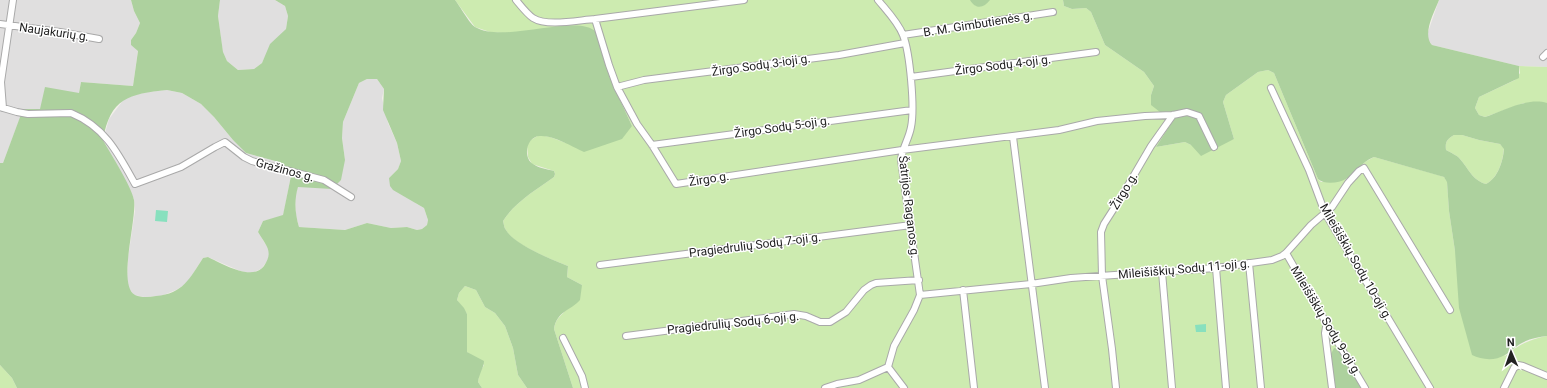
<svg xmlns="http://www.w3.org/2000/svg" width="1547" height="388" viewBox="0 0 1547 388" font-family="Roboto,sans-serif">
  <rect width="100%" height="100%" fill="#f2efe9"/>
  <path fill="#e0dfdf" d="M0,0h131l3,11 6,12 -4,10 -5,7v5l7,5 -5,36 -52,-4 -2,11 -39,16 -17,1 -20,53h-3z
    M220,0h55l10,6 3,10 -2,13 -7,8 -13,18 -4,8 -8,6 -16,1 -11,-9 -4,-8 -5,-37z
    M1439,0h108v67l-28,-1 -87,-21 -3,-4 -2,-6z
    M367,79h10l7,10 -2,9 6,25 9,20 4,18 -3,8 -9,9 28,26 7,4 4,12 -1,5 -5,4 -5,1 -10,-3 -16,1 -24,-5 -22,7 -46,-3 -3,-11 -1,-21 3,-9h5l42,-26 -3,-22 1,-16 16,-39z
    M167,90l15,3 19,11 13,13 19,23 13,13 33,9 12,14 -8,40 -20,5 -5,11 11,18v9l-8,10 -9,4 -12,-2 -32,-14 -5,1 -16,25 -11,7 -15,6 -17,1 -10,-2 -5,-6 -2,-8 1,-23 7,-47 -1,-12 -31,-59 6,-21 15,-20 10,-4 13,-3z"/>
  <path fill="#cdebb0" d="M455,0h608l1,6 8,3 14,-1 5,4 14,33 39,27 10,14 -3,9 29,15 -24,37 29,-5 6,3 43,-6 -11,-37 3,-7 32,-23 10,-2 6,3 44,106 3,3 26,-3 18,-17 9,-5 64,18 6,2 3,4 2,30 6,40 50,105c13,-11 25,-17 42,-20v52h-974l-19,-59c2,-11 5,-11 12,-19 6,-7 11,-17 16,-25l-15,-8 1,-11c-15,-6 -56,-22 -62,-36 -2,-2 -2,-6 -3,-9 12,-19 33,-31 51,-44l1,-3 -1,-3 -22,-7 -4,-7 -1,-12 4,-5 8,-5 11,2 16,6 66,-17 -22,-48 -14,-46 -93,1 -13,-1 -15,-5z
    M1519,66l28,1v36h-23l-39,14 -6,-2 -4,-7 4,-11 36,-17 5,-7z
    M1454,135h8l17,5 21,4 4,4c-1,13 -6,30 -18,36 -14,-4 -17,-15 -26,-25 -3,-4 -9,-6 -14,-9 -1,-8 1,-11 8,-15z
    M465,286l11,4 9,17 10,6 10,13 8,22 5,27 9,13h-45l-4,-6 1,-8 5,-9 -17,-13v-38l-10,-14 2,-7z
    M0,365l12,13 5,10h-17z"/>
  <path fill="#add19e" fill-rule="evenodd" d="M131,0h89l-2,16 5,36 4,9 11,9 16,-1 8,-6 8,-19 16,-15 2,-13 -3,-10 -10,-6h180c5,6 14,23 20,27 29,17 103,-14 121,5l14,46 22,48 -10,13 -38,13c-11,-5 -31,-17 -44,-16 -13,0 -18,21 -7,28 5,4 14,5 21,7l1,3 -1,3c-18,13 -39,25 -51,44 1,3 1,7 3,9 7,14 47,30 62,36l-1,11 15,8 -2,15c-10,11 -23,11 -26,29l19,59h-46l-9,-13 -5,-27 -8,-22 -10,-13 -10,-6 -9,-17 -11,-4 -6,7 -2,7 7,8 3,6v38l17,9c0,6 -5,13 -6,21l4,6h-465l-5,-10 -12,-13v-202h3l20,-54h17l5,-22 34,6 2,-11 52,4 5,-35 -7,-6v-5l5,-7 4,-10 -6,-12zM367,79h10l7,10 -1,21 14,33 4,18 -3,8 -9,9 1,8 3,4 31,18 4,12 -1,5 -5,4 -5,1 -10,-3 -16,1 -24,-5 -22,7 -46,-3c-4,-13 -5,-27 -1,-40l34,2 9,-9 4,-20 -3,-22 1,-16 16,-39zM167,90l15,3 19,11 13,13 19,23 13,13 33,9 12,14 -8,39 -20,6 -5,11c8,14 16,19 6,34 -12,16 -43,-3 -56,-9l-5,1c-13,20 -20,36 -47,38 -7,1 -14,2 -21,-1 -18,-10 2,-75 -1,-95 -3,-15 -23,-45 -31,-60 7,-42 26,-46 64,-50z
    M970,0h20c-6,8 -14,10 -20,0z
    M1063,0h376c-5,13 -17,34 -7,45l87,21v12l-40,19 -4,11 4,7 6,2c18,-6 42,-20 62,-14v233c-9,1 -19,3 -27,8 -5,3 -9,8 -15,11 -10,6 -23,5 -33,0l-13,-47 -4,-57 -6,-40 -2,-29 -3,-5 -70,-20c-14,5 -18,18 -28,22 -7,4 -21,6 -28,0l-44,-106 -6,-3 -10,2 -32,23 -3,7 11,37 -33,17 -10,-11 -6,-3 -29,5 23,-36 -19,1 -9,-7v-10l3,-9 -10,-14 -39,-27 -14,-33 -5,-4 -14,1 -8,-3zM1454,135h8l17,5 21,4 4,5c-1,12 -6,29 -18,35 -14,-4 -17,-15 -26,-25 -3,-4 -9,-6 -14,-9 -1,-8 1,-11 8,-15z
    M1334,348l5,1 24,39h-28l-4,-34z"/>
  <path fill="#88e0be" d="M156,210l12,1 -1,11 -12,-1z
    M1206,324v8h-10l-1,-7z"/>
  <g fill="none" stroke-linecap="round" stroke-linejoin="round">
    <g stroke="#a9a9a9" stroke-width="8">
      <path id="street" d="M516,0c5,6 11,14 17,18 14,9 46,2 62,1l14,46 8,22 20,37 15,21 24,39 226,-34 157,-20 38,-9 48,-5 28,-1 14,-3 12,4 15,31
        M878,0c9,11 20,22 25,35 7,18 12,73 8,92 -2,12 -9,21 -10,33l19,135 -6,15 -20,36 -6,21 16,21
        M595,19l149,-19
        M0,24l60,8 39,7
        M903,35l150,-23
        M1543,57l4,-4
        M911,77l185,-25
        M617,87l27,-7 195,-25 66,-12
        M1271,88l38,82 16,43 105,175
        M0,107l17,5 11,2 43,-1c34,14 47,40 64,71l46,-17 34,-20 10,-5 19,15 8,4 72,19 27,17
        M3,108l-2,-26 12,-82
        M1013,137l32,251
        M652,145l260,-35
        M1286,253l42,73 37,62
        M1249,263l12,125
        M600,265l311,-40
        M1216,268l10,120
        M1162,272l10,116
        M963,290l11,98
        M920,295l111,-11 40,-6 145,-10 56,-8 10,-4 4,-3 25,-28 21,-18 16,-24 11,-12 5,-3 86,142
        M1328,326l-2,1 -1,6 7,55
        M626,336l168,-22 12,2 14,6h10l16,-10 18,-22 7,-5 5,-2 43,-3
        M563,338l19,38 3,12
        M825,388l12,-4 22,-4 29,-13
        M1116,388l-4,-39 -10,-73 -1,-44 3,-8 16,-25 31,-53 22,-31
        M1504,388l10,-20 4,-3 5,1 24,10"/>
    </g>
    <use href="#street" stroke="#fff" stroke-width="6"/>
  </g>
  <g text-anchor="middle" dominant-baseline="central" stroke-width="3" stroke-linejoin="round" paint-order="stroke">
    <g font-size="12" fill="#222" stroke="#fff">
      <text transform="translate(978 24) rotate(-9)">B. M. Gimbutienės g.</text>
      <text transform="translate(54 32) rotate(8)">Naujakurių g.</text>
      <text transform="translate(761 65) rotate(-8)">Žirgo Sodų 3-ioji g.</text>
      <text transform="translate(1003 65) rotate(-7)">Žirgo Sodų 4-oji g.</text>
      <text transform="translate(782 127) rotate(-8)">Žirgo Sodų 5-oji g.</text>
      <text transform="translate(285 170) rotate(15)">Gražinos g.</text>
      <text transform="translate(709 179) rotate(-9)">Žirgo g.</text>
      <text transform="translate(1124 191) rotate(-59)">Žirgo g.</text>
      <text transform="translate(909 207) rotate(83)">Šatrijos Raganos g.</text>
      <text transform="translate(755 245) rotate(-7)">Pragiedrulių Sodų 7-oji g.</text>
      <text transform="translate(1356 262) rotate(60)">Mileišiškių Sodų 10-oji g.</text>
      <text transform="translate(1184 269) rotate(-5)">Mileišiškių Sodų 11-oji g.</text>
      <text transform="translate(1326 321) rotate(59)">Mileišiškių Sodų 9-oji g.</text>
      <text transform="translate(733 323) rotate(-6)">Pragiedrulių Sodų 6-oji g.</text>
    </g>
  </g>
  <g transform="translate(1511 352) rotate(358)" stroke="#ffffff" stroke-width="3" paint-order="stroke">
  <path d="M0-3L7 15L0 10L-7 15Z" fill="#222222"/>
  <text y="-6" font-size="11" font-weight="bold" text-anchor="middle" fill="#222222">N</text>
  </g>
</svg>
